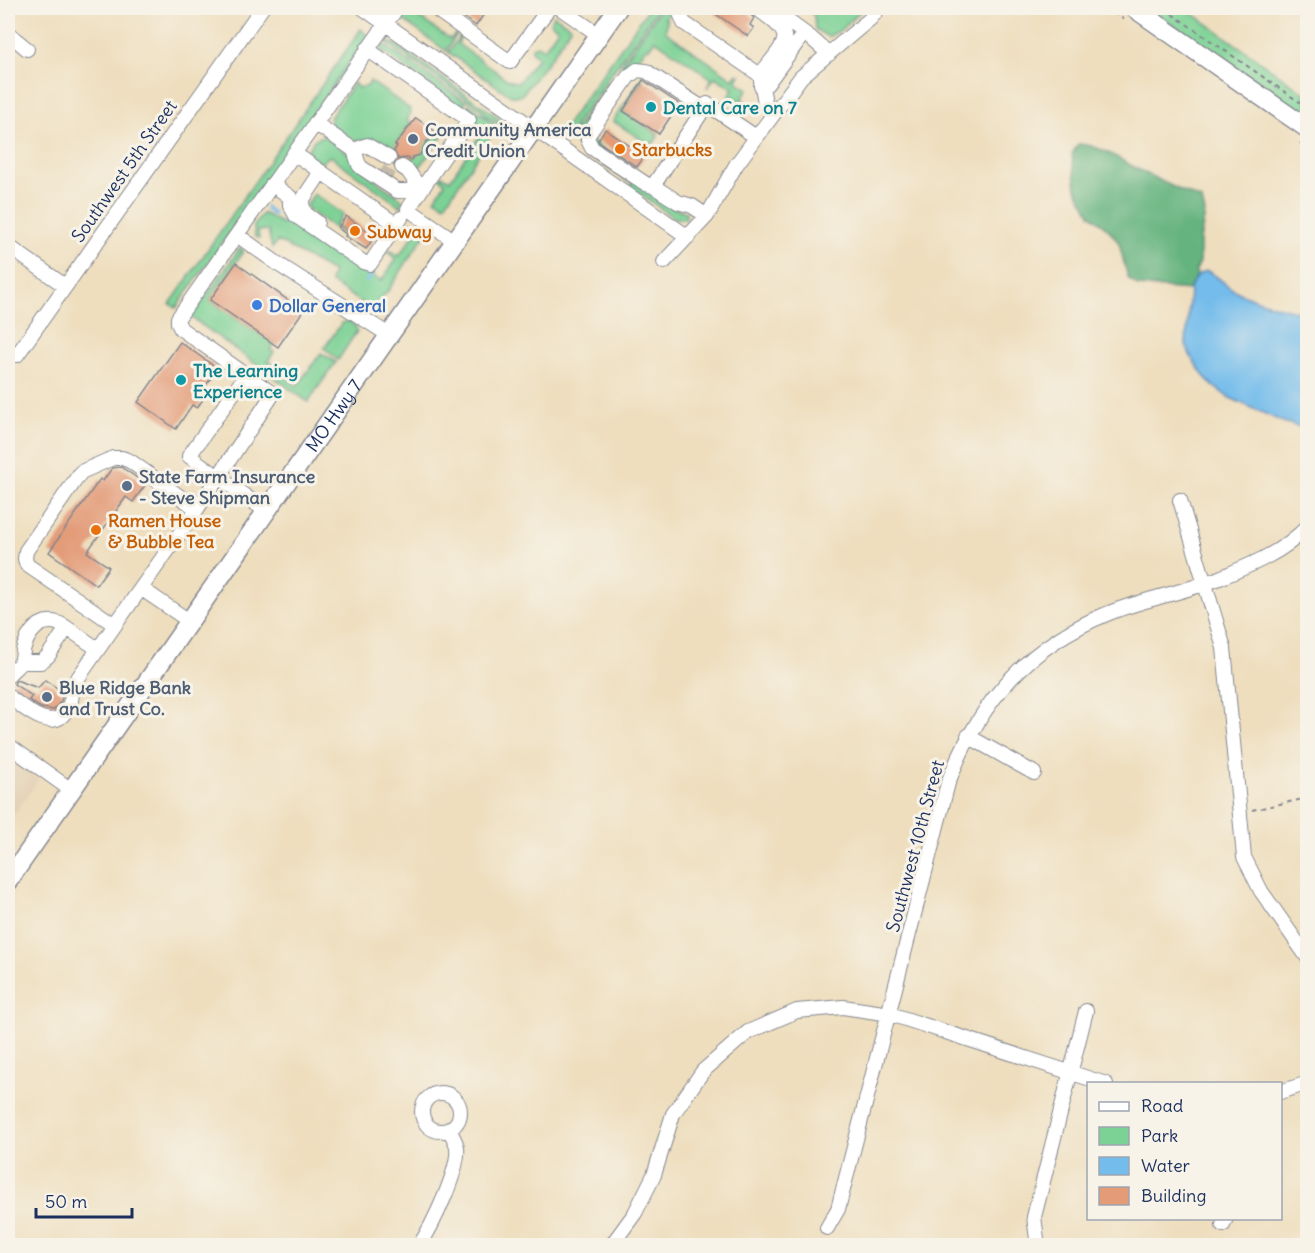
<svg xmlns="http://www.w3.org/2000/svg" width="1315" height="1253" viewBox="0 0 1315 1253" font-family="Delius,sans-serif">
  <rect width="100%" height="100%" fill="#f7f3e8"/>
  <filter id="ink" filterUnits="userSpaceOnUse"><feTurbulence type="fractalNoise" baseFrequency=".0167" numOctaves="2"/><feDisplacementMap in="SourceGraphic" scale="12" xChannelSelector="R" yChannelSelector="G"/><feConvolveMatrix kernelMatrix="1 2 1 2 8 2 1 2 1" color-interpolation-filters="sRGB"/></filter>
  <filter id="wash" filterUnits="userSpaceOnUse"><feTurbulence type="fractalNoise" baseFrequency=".008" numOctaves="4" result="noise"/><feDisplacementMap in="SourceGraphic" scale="24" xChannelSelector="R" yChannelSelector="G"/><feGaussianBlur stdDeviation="1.35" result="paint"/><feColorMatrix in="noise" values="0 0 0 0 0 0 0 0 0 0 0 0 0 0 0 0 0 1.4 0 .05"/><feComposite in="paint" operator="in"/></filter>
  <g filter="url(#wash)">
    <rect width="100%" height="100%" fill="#eedebe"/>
    <path fill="#e4d1b6" d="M8,757l31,22 -31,44z"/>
    <path fill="#7cd194" stroke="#4c8079" stroke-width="1.5" d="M405,8h4l-1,2 42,29 8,-7 -12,19 -47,-34z
      M649,8h9l-94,132 -3,-3 1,-6z
      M661,8h12l-8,10 2,2 -1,12 67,47 3,-5 4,1 -4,6 12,8 -6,10 8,7 -1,1 -17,-11 -7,8 8,-16 -18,-11 -8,11 4,-10 -56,-38 -6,8h-3l-61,85 45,45 -2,4 -51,-36 -6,-11 37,-52 5,1 13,-16 -1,-4 -4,1z
      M803,8h61l-23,22 -13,7 -13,-8 -1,-14z
      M1149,8h36l122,87v23z
      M554,15l17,12 -19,29 -31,40h-10l-63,-44 14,-18 -4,10 50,36 10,3 20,-26 -6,-5v-5l5,-2 7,4 14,-20 -8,-7z
      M361,29l7,7 -192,272 -6,-4z
      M386,42l9,2 100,71 6,6 -2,3 -14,-9 -4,-6z
      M381,44l6,3 79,55 -4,5 -81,-57z
      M641,79l2,1 -20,31 32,21 3,4 -5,8 -3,-1 -2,1 -35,-23z
      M370,81l40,28 -1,2 2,2 -4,7 5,4h-2l-14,21 3,3 -2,3 14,9 4,-6h5l6,-13 14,-9 3,3 -27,37 -45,-31 -20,-1 -21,-16v-6l24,-35 4,5 10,-2z
      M469,104l28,23 -52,78 -10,-6 10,-16 -6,-6 4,-1 7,4 29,-43 -4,-4 2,-2 -3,-6 2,-7 -9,-11z
      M323,136l25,17 33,32 20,13 1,4 -1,5 -71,-51 -9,7 -13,-8 -1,-4 8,-12z
      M634,181l40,27 12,4v6l-2,1 -10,-1 -45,-32z
      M314,194l29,20 -8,12 11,8 -1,2 -36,-26 -3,-4z
      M263,213l20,11 6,-7 81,57 -2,6 4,-5 9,6 15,-21 -8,-9h3l8,5 15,-21 -7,-6 2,-6 2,-1 12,4 4,9 -4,2 -35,54 -17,18 -41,-27 3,-10 -55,-31 -6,7 -4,-18 -10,1 1,7 -4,-1 -1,-11z
      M240,248l3,2v2l-33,48 64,44 -4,6 4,2 -6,9 12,8v4l17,13 24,-33 15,9 -28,40 -117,-85z
      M349,321l7,6 1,4 -19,29 -14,-12 18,-25z"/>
    <path fill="#65b37e" stroke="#40716e" stroke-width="1.5" d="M1078,144c21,1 38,13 56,23 22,12 45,23 68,33l3,13 -5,27v22l-4,8 1,7 -5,6 -2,7 -52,-4 -10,-8 -9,-35 -10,-13 -19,-16 -14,-26 -4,-34z"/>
    <path fill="#73bceb" stroke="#4776a4" stroke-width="1.5" d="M1207,271c10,4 18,14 27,19 22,12 50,18 73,24v115l-24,-7 -55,-25 -15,-11 -10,-11 -13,-20 -4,-10 4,-55c2,-9 7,-17 17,-19z"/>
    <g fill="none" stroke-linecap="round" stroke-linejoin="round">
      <path stroke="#73bceb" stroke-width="4" d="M266,208l7,6
        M285,222l3,-6
        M367,281l4,-7"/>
    </g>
    <g id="blocks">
      <path fill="#e39b78" d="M451,8h23l10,6 -8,12z
        M707,8h40l1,4 6,6 -4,7 4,3 -6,8z
        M643,80l36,24 -20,30 -36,-23z
        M416,118l23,16 -13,8 -6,13 -7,2 -2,3 -3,-2 -10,1 -4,-8 3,-5 -2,-1z
        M605,129l40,27 -8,11 -38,-25 -1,-2z
        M346,216l29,20 -9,13 -21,-13 1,-2 -8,-6z
        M236,263l67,48 -25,36 -68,-47z
        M180,342l38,27 -17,23 5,3 -9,13 -5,-3 -16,24 -38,-27z
        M121,467l25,17 -13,18 -7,-5 -39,55 22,15 -13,18 -47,-33 51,-73 3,2 9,-13z
        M16,680l22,8 7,-8 18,12 -2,9 -7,9 -13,-2 -12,-8 3,-4 -18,-12z"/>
    </g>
  </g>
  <g filter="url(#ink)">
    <use href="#blocks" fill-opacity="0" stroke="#84868e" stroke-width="1.5"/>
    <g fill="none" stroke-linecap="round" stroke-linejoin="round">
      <path stroke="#c4bbab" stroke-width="14" stroke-dasharray="14 7" stroke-linecap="butt" d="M380,171l13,9"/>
      <g stroke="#84868e" stroke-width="16">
        <path id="minor" d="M363,8l325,229
          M434,8l76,54 39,-54
          M560,8l39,27
          M681,8l-2,3 5,12 76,52
          M756,8c42,29 32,31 4,67l5,28 10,8
          M774,11l37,27 18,16
          M8,33l19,16
          M367,49l102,71 -61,89 47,32
          M761,86l6,-2 37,-51
          M315,123l39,27 5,15 3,3 35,23 24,-1
          M354,150l13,-5 22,13
          M294,153l103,72
          M402,167l6,4 13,19
          M272,184l18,13v8l6,11 67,46 7,2
          M653,186l-7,-2 -54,-36 -4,-8v-5l40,-58 9,-7 9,1 58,38
          M707,216l-15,-10 -14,-4 -25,-16 54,-82 49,33
          M317,222l-12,-9 -4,-11 20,-30
          M237,235l44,31 108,69
          M8,246l57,40
          M664,262l43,-46 29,-51 65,-88 69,-58 9,-11
          M370,264l31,-46
          M17,355l245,-347
          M246,375l-57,81 77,55
          M113,458h9l8,3 67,48 -82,116 -88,-60 -2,-6 1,-8 55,-79z
          M1180,500l44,148 20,209 17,34 47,67
          M197,509l74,-112 -1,-5 -89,-63 -3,-6v-5l219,-310
          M142,589l47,32
          M67,628l31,21
          M8,676c3,-6 10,-9 13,-14 2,-4 1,-10 3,-15 7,-21 23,-33 43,-19l-19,28 -7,6h-20
          M8,696c14,10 43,38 58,15 5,-8 7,-14 5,-23l44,-63
          M968,736l66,37
          M8,745l63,45
          M1280,1092l28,-9
          M422 1112a19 19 0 1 1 38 0a19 19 0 1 1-38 0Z
          M1223,1225l3,-7
          M827,1228l11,-19 110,-426c31,-81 79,-137 161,-170 35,-14 73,-20 108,-34 32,-13 67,-27 91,-53
          M419,1246c13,-19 41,-77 38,-99 -1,-5 -5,-12 -8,-18
          M611,1246l24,-33 19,-38 19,-61 30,-43 45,-39 49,-21 46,-4 47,7 216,70
          M1038,1246l-4,-29 52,-206"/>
      </g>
      <g stroke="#84868e" stroke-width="21">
        <g id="major">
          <path d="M1134,8l174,121"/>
          <path id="s1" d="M8,881l610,-873"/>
        </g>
      </g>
      <path stroke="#84868e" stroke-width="2" stroke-dasharray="4.5 4.5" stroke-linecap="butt" d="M1106,8l17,11
        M1172,14l136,94
        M1300,143l8,5
        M1252,810l56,-12"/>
      <use href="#minor" stroke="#fff" stroke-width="14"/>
      <use href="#major" stroke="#fff" stroke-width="18"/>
    </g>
  </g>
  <g fill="#0f9aa8" stroke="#f7f3e8" stroke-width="2">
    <circle cx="651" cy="107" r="6"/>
    <circle cx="181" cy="380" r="6"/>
  </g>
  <g fill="#5c6f8a" stroke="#f7f3e8" stroke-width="2">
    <circle cx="413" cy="139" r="6"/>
    <circle cx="127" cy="486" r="6"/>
    <circle cx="47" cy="697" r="6"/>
  </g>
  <g fill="#e8710a" stroke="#f7f3e8" stroke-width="2">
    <circle cx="620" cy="149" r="6"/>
    <circle cx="355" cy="231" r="6"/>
    <circle cx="96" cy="530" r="6"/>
  </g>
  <circle fill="#3f7fe0" stroke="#f7f3e8" stroke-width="2" cx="257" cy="305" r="6"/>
  <g text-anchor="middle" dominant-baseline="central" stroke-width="6" stroke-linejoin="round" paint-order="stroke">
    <g font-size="18" font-weight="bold" fill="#0d838f" stroke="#f7f3e8" text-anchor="start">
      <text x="663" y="107">Dental Care on 7</text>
      <text x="193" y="370">The Learning<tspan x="193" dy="21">Experience</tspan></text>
    </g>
    <g font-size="18" font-weight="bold" fill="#4e5e75" stroke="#f7f3e8" text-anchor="start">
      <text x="425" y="129">Community America<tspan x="425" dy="21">Credit Union</tspan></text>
      <text x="139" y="476">State Farm Insurance<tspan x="139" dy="21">- Steve Shipman</tspan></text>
      <text x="59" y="687">Blue Ridge Bank<tspan x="59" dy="21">and Trust Co.</tspan></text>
    </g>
    <g font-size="18" font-weight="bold" fill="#c56008" stroke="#f7f3e8" text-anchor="start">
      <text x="632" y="149">Starbucks</text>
      <text x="367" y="231">Subway</text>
      <text x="108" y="520">Ramen House<tspan x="108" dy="21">&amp; Bubble Tea</tspan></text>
    </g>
    <g font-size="18" fill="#1b2f5e" stroke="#f7f3e8">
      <text transform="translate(124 171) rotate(-55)">Southwest 5th Street</text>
      <text stroke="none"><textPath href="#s1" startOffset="568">MO Hwy 7</textPath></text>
      <text transform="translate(915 846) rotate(-75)">Southwest 10th Street</text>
    </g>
    <g font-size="18" font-weight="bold" fill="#366cbe" stroke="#f7f3e8" text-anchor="start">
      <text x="269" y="305">Dollar General</text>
    </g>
  </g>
  <rect width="1315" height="1253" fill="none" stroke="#f7f3e8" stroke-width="30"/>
  <rect x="1087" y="1082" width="195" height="138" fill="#f7f3e8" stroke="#9fa5b1" stroke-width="1.5"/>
  <rect x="1099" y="1102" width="30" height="9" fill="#ffffff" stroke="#9fa5b1" stroke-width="1.5"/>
  <text x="1141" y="1112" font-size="18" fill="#1b2f5e">Road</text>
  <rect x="1099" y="1127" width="30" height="18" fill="#7cd194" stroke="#9fa5b1" stroke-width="1.5"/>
  <text x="1141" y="1142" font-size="18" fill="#1b2f5e">Park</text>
  <rect x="1099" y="1157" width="30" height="18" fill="#73bceb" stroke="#9fa5b1" stroke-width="1.5"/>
  <text x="1141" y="1172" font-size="18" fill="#1b2f5e">Water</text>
  <rect x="1099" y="1187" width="30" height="18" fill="#e39b78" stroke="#9fa5b1" stroke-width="1.5"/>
  <text x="1141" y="1202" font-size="18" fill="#1b2f5e">Building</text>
  <path d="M36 1208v9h96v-9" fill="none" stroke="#1b2f5e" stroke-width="3"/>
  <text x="45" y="1208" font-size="18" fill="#1b2f5e" stroke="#f7f3e8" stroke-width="4.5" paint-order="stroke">50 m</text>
</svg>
